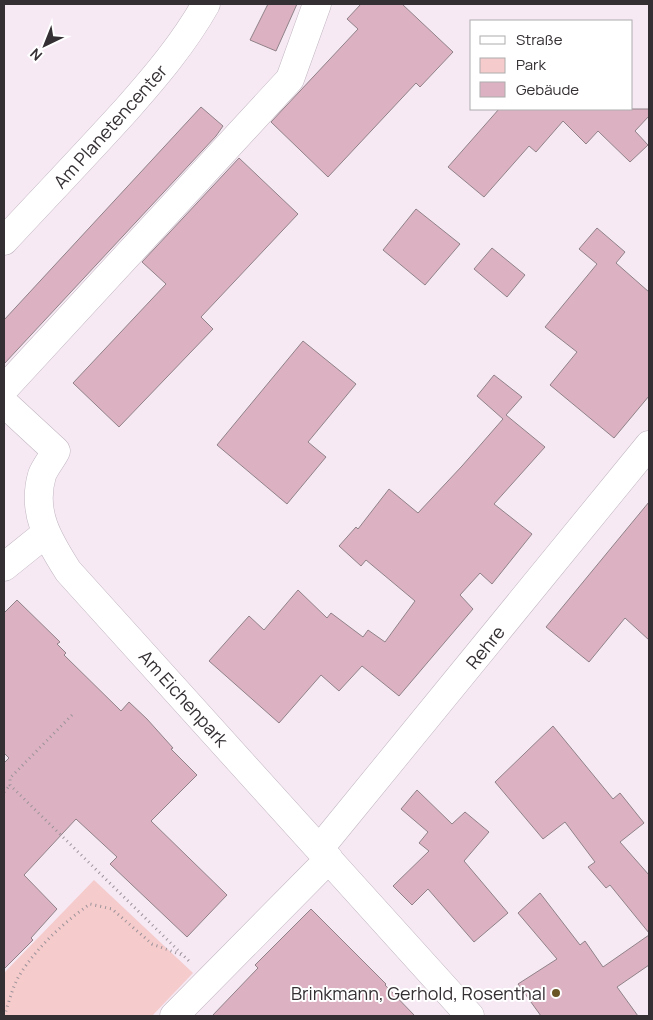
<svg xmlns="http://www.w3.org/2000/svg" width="653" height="1020" viewBox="0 0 653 1020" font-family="Manrope,sans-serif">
  <rect width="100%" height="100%" fill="#f6e9f4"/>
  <path fill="#f5cbcb" d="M94,880l99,93 -41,43h-148v-43z"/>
  <path fill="#dcb2c2" stroke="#908287" d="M268,4h29l-21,47 -26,-11z
    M361,4h41l51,48 -33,35 -4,-4 -88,94 -57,-55 87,-93 -11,-10z
    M201,107l22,19 -7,10 -212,228v-44z
    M499,109h150v7l-14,15 13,14 -18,17 -32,-31 -12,13 -23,-23 -27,31 -7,-6 -45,51 -36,-30z
    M239,158l59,56 -97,103 12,12 -94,98 -46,-44 93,-99 -24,-22z
    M416,209l44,35 -35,41 -42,-35z
    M597,228l28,24 -9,11 33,29v104l-35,42 -64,-53 27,-33 -32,-25 52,-63 -18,-15z
    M492,248l33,27 -18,22 -33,-28z
    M303,341l53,43 -48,58 18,15 -39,47 -70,-59z
    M494,375l28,22 -16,18 39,32 -51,57 38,30 -40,50 -12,-11 -20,22 13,14 -74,87 -37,-30 -23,25 -18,-16 -42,48 -70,-62 40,-45 15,14 34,-40 29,28 4,-5 32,24 5,-7 17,12 30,-41 -49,-41 -5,6 -22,-20 17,-19 2,2 31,-40 29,24 44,-47 41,-47 -26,-23z
    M649,502v138l-24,-22 -36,44 -43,-35z
    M17,600l43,42 -3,2 9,9 -2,2 57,56 8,-9 18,17 26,29 -2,1 26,26 -46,46 76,74 -40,42 -77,-73 7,-7 -41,-38 -52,56 33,34 -26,29 2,2 -29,29v-206l5,-5 -5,-5v-140z
    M553,726l60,73 7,-6 24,30 -24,19 29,33v58l-39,-48 -4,3 -18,-21 7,-5 -30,-40 -22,17 -48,-57z
    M417,790l35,34 13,-12 24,20 -25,29 44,52 -34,29 -46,-53 -16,16 -19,-19 36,-35 -10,-8 9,-11 -27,-23z
    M540,893l40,52 5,-4 18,26 46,-32v30l-32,22 21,29h-97l-23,-32 39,-25 -39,-46z
    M311,909l75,75 -1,1 30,31h-203l46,-48 -3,-3z"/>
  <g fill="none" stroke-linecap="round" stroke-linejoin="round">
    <g stroke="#c1b6c0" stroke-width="29">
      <path id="minor" d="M4,241c41,-44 82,-87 122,-131 30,-34 58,-67 80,-106
        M4,389l286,-310 27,-75
        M4,403l52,48c-4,8 -11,16 -14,24 -11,38 7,66 26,96l402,445
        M4,567l41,-33
        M320,848l329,-403
        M174,1016l155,-157"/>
    </g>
    <path stroke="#9c939a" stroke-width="3" stroke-dasharray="1 4" stroke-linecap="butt" d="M72,715l-62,63v7l179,176
      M4,792l6,-7
      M4,1016c5,-13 8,-28 15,-40 17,-28 44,-53 71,-72l22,5 40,35 30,11"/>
    <use href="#minor" stroke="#fff" stroke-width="28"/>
  </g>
  <circle fill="#6a5625" stroke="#fff" stroke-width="2" cx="556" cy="993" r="5"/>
  <g text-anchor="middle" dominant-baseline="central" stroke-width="4" stroke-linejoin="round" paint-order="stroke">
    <g font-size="18" fill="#342f33" stroke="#fff">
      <text transform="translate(110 126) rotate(-48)">Am Planetencenter</text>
      <text transform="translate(485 647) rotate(-51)">Rehre</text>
      <text transform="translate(184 698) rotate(48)">Am Eichenpark</text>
    </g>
    <g font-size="18" fill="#342f33" stroke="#fff" text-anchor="end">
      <text x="546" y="993">Brinkmann, Gerhold, Rosenthal</text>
    </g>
  </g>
  <rect width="653" height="1020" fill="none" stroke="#342f33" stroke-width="10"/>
  <rect x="470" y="20" width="162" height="90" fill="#ffffff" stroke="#aeacad"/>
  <rect x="480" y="36" width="25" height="8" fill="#ffffff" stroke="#aeacad"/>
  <text x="516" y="45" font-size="15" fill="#342f33">Straße</text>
  <rect x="480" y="58" width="25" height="15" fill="#f5cbcb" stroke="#aeacad"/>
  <text x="516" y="70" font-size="15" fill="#342f33">Park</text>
  <rect x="480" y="82" width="25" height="15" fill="#dcb2c2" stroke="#aeacad"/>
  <text x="516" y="95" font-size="15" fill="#342f33">Gebäude</text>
  <g transform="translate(45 45) rotate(223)" stroke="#ffffff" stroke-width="4" paint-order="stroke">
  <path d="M0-4L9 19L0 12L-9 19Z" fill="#342f33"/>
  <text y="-8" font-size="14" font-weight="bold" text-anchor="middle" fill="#342f33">N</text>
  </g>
</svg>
